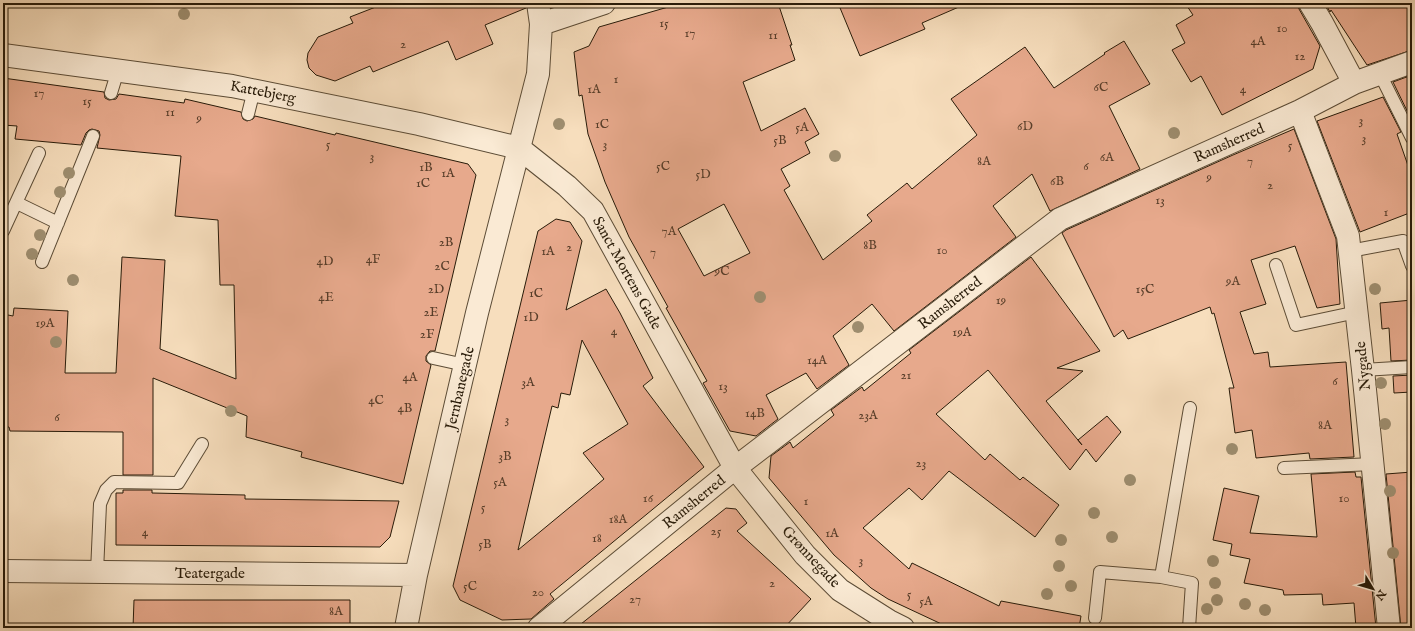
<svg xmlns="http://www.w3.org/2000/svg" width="1415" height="631" viewBox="0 0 1415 631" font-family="'IM FELL English',serif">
  <rect width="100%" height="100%" fill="#f7debd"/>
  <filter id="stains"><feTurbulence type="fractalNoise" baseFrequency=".005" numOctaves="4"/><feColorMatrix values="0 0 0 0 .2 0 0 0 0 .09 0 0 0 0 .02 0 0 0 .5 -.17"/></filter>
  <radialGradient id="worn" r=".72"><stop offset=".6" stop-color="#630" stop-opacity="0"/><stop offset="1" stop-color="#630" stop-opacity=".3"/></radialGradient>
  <path fill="#e7a98c" stroke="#281b09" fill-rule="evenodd" d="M386,3h140v5l-41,17 8,19 -37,16 -8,-19 -75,31 -3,-6 -35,15 -19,-6 -7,-7 -2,-8 1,-7 10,-16 35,-14 -3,-6z
    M682,3h96l14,42h-2l5,15 -52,22 18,49 44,-23 14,26 -14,8 5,11 -29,16 9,17 -6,4 39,70 49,-39 -5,-6 40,-32 5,6 65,-54 -26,-36 74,-52 29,41 51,-34 -1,-1 20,-12 26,43 -41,22 31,63 -90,42 -18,-37 -39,32 23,31 -122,94 -22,-27 -39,32 16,29 -32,24 -11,-16 -40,22 12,24 -22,17 -26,-5 -27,-48 4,-2 -41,-73 2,-1 -39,-70 -24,-55 -17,-48 -6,-39 -3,1 -5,-44 15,-6 10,-19zM724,204l26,49 -46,23 -26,-47z
    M838,3h130l-46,20 3,6 -65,27z
    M1185,3h113l1,6 21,37 -7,23 -91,46 -21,-39 -10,6 -19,-32 13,-7 -9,-18 17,-10z
    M1325,3h87v47l-45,15 -36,-55 -1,2z
    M1412,75v46l-19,-39z
    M3,78l101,14 1,6 4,2 7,-1 3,-5 65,9 1,-4 56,13 2,7 4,2 6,-2 2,-3 80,19 1,-2 132,31 8,11 -41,176h-5l-4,5v5l5,4 -28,119 -102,-27 1,-5 -56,-15 1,-21 -94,-38v97h-30v-43l-113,-1 -1,-4h-6v-113l10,2 1,-8 54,3 -3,62h51l6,-116 43,3 -5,89 76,30 -2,-94h-14l-2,-65 -43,-4 6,-60 -84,-8 3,-13 -1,-4 -7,-2 -3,1 -3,3 -5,12 -66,-6 2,-13 -14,-1z
    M1383,97l18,35 -4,2 15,43v35l-52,20 -43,-111z
    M1294,129l42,110 4,65 -23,4 -22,-62 -44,14 15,44 -26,8 14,42 14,-2 2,15 76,-5 8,95 -44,2 -1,-6 -53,5 -4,-28 -17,3 -6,-45h5l-20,-75 -2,1 -2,-7 -82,32 -5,-9 -9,7 -52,-104 4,-3 167,-75z
    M556,219l14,3 12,19 -16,69 40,-21 14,24 33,65 -10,8 61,81 -154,127 4,5 -23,20 -29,1 -42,-20 -7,-14 85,-355zM582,340l46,84 -45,29 21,26 -86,71 34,-144 6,2 3,-15 9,2z
    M1031,257l69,94 -43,17 26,3 -37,30 36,44 -4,-5 29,-24 14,16 -25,30 -10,-13 -16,21 -82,-100 -52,44 49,46 5,-6 30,26 3,-3 36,28 -24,32 -86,-66 -27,29 -13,-12 -46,40 46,41 3,-6 87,43 2,-5 80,15 -2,12h-129l-62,-29 -17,-11 -37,-33 -65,-77 2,-22 19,-14 3,6 41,-33 -3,-5 31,-23 2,4 47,-38 -2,-3z
    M1412,300v60l-21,1 -2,-33 -7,1 -2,-26z
    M1412,375v17l-18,1 -1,-17z
    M1355,472l1,5h5l15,151h-20l-2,-25 -31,2 -1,-11 -38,1 -1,-5 -39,-7 6,-24 -20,-4 2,-11 -19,-4 11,-52 35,8 -9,37 67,4 -6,-63z
    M1412,472v156h-11l-15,-154z
    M123,490h29v3l93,2v4l154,2 -9,36 -10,10 -264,-2v-52h7z
    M726,508l10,1 11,14 -10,8 74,68 -27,29h-208z
    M134,600h216v28h-217z"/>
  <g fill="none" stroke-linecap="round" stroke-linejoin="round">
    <g stroke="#5c4c36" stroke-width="14">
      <path id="lane" d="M1380,74l32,64
        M111,93l7,-23
        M248,114l6,-24
        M17,203l41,20
        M3,231l36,-78
        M1350,251l53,-10 9,25
        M42,262l51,-126
        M1276,265l20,60 61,-13
        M433,358l32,7
        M1363,370l49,-3
        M1284,468l89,-4
        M97,572l3,-68 6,-14 8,-8 64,1 24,-39
        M1161,577l29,-169
        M1095,618l5,-46 61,5 31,6 -3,45"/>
    </g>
    <g stroke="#5c4c36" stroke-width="24">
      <path id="street" d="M1310,3l12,20 32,60
        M541,24l63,-21
        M3,55l229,31 187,38 100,24 48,38 26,25 142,257 70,87 35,35 49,31 14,7
        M1300,111l48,125 15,134 26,258
        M3,571l413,4
        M406,628l10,-53 61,-262 61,-239 3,-50 -3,-21
        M539,628l196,-160 325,-249 240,-108 54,-28 58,-21"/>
    </g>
    <use href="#lane" stroke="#faead4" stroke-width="12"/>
    <use href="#street" stroke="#faead4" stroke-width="22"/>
  </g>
  <g fill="#9e8e70">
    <circle cx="184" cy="14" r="6"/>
    <circle cx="559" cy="124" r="6"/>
    <circle cx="1174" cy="133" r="6"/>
    <circle cx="835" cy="156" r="6"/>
    <circle cx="69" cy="173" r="6"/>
    <circle cx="60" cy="192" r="6"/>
    <circle cx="40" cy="235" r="6"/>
    <circle cx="32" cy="254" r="6"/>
    <circle cx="73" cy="280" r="6"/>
    <circle cx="1375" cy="289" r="6"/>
    <circle cx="760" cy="297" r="6"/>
    <circle cx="858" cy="327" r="6"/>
    <circle cx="56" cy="342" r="6"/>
    <circle cx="1381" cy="383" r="6"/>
    <circle cx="231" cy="411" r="6"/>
    <circle cx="1385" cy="424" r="6"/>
    <circle cx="1232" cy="449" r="6"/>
    <circle cx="1130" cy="480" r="6"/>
    <circle cx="1390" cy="491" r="6"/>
    <circle cx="1094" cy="513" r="6"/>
    <circle cx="1112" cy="537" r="6"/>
    <circle cx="1061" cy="540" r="6"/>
    <circle cx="1393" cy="553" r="6"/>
    <circle cx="1213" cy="561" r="6"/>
    <circle cx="1059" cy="566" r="6"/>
    <circle cx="1215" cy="583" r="6"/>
    <circle cx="1071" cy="586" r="6"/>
    <circle cx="1047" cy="594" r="6"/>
    <circle cx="1217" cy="600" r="6"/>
    <circle cx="1245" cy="604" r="6"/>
    <circle cx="1207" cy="609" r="6"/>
    <circle cx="1265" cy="610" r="6"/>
  </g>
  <g text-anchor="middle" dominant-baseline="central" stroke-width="4" stroke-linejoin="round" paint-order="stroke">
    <g font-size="13" fill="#583e2a">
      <text x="664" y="23">15</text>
      <text x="1282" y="28">10</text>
      <text x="690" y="33">17</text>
      <text x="773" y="35">11</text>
      <text x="1258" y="41">4A</text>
      <text x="403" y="44">2</text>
      <text x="1300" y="56">12</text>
      <text x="616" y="79">1</text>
      <text x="1101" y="87">6C</text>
      <text x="594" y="89">1A</text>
      <text x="1243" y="89">4</text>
      <text x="39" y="93">17</text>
      <text x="87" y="101">15</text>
      <text x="170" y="112">11</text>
      <text x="199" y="118">9</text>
      <text x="1361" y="120">3</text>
      <text x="602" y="124">1C</text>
      <text x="1025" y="126">6D</text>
      <text x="802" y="127">5A</text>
      <text x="1364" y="138">3</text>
      <text x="780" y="140">5B</text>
      <text x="328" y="144">5</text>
      <text x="605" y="144">3</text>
      <text x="1290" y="145">5</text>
      <text x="372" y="156">3</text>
      <text x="1107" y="157">6A</text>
      <text x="984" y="161">8A</text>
      <text x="1250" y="161">7</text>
      <text x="663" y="166">5C</text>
      <text x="1086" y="166">6</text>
      <text x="426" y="167">1B</text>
      <text x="448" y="173">1A</text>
      <text x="703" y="174">5D</text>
      <text x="1209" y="177">9</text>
      <text x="1057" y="181">6B</text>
      <text x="423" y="183">1C</text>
      <text x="1270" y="185">2</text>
      <text x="1160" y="200">13</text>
      <text x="1386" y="212">1</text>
      <text x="669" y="231">7A</text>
      <text x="446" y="242">2B</text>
      <text x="870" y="245">8B</text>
      <text x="569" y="247">2</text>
      <text x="942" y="250">10</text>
      <text x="548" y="251">1A</text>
      <text x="653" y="252">7</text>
      <text x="373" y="259">4F</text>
      <text x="325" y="261">4D</text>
      <text x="442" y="266">2C</text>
      <text x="722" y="271">9C</text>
      <text x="1233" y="281">9A</text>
      <text x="436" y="289">2D</text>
      <text x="1145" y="289">15C</text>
      <text x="536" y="293">1C</text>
      <text x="326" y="297">4E</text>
      <text x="1001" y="300">19</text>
      <text x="431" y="312">2E</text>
      <text x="531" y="317">1D</text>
      <text x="45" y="323">19A</text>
      <text x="614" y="331">4</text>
      <text x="962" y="332">19A</text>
      <text x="427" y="334">2F</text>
      <text x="817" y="360">14A</text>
      <text x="906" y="375">21</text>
      <text x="410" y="377">4A</text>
      <text x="1335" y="381">6</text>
      <text x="528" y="382">3A</text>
      <text x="723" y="386">13</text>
      <text x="376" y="400">4C</text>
      <text x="405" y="408">4B</text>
      <text x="755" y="413">14B</text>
      <text x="868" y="415">23A</text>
      <text x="57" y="417">6</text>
      <text x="507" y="419">3</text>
      <text x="1325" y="425">8A</text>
      <text x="505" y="456">3B</text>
      <text x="921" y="463">23</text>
      <text x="500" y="482">5A</text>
      <text x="648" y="498">16</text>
      <text x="1344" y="498">10</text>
      <text x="806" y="501">1</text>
      <text x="483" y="507">5</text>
      <text x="618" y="519">18A</text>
      <text x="716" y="531">25</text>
      <text x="145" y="532">4</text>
      <text x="832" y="533">1A</text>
      <text x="597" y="538">18</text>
      <text x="485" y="544">5B</text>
      <text x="861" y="560">3</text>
      <text x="772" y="583">2</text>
      <text x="470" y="586">5C</text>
      <text x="538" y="592">20</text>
      <text x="909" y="594">5</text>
      <text x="635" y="599">27</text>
      <text x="926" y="601">5A</text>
      <text x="336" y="611">8A</text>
    </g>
    <g font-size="15" fill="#281b09" stroke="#faead4">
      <text transform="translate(263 92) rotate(11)">Kattebjerg</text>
      <text transform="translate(1229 143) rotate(-24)">Ramsherred</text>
      <text transform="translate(627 273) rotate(61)">Sanct Mortens Gade</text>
      <text transform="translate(950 303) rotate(-38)">Ramsherred</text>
      <text transform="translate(1363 366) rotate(-96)">Nygade</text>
      <text transform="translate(460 388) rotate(-77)">Jernbanegade</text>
      <text transform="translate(694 502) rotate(-39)">Ramsherred</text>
      <text transform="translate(811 557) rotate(47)">Grønnegade</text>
      <text x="210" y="573">Teatergade</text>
    </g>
  </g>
  <rect width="1415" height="631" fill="none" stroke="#f7debd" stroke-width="16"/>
  <rect x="4" y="4" width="1407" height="623" fill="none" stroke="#281b09" stroke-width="2"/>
  <rect x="8" y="8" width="1399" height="615" fill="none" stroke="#281b09"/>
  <g transform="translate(1373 589) rotate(128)" stroke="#faead4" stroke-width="3" paint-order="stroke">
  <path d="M0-3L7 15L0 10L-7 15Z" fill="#281b09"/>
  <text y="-6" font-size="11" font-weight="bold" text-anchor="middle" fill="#281b09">N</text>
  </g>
  <rect width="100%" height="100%" filter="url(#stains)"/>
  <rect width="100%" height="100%" fill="url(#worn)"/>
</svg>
